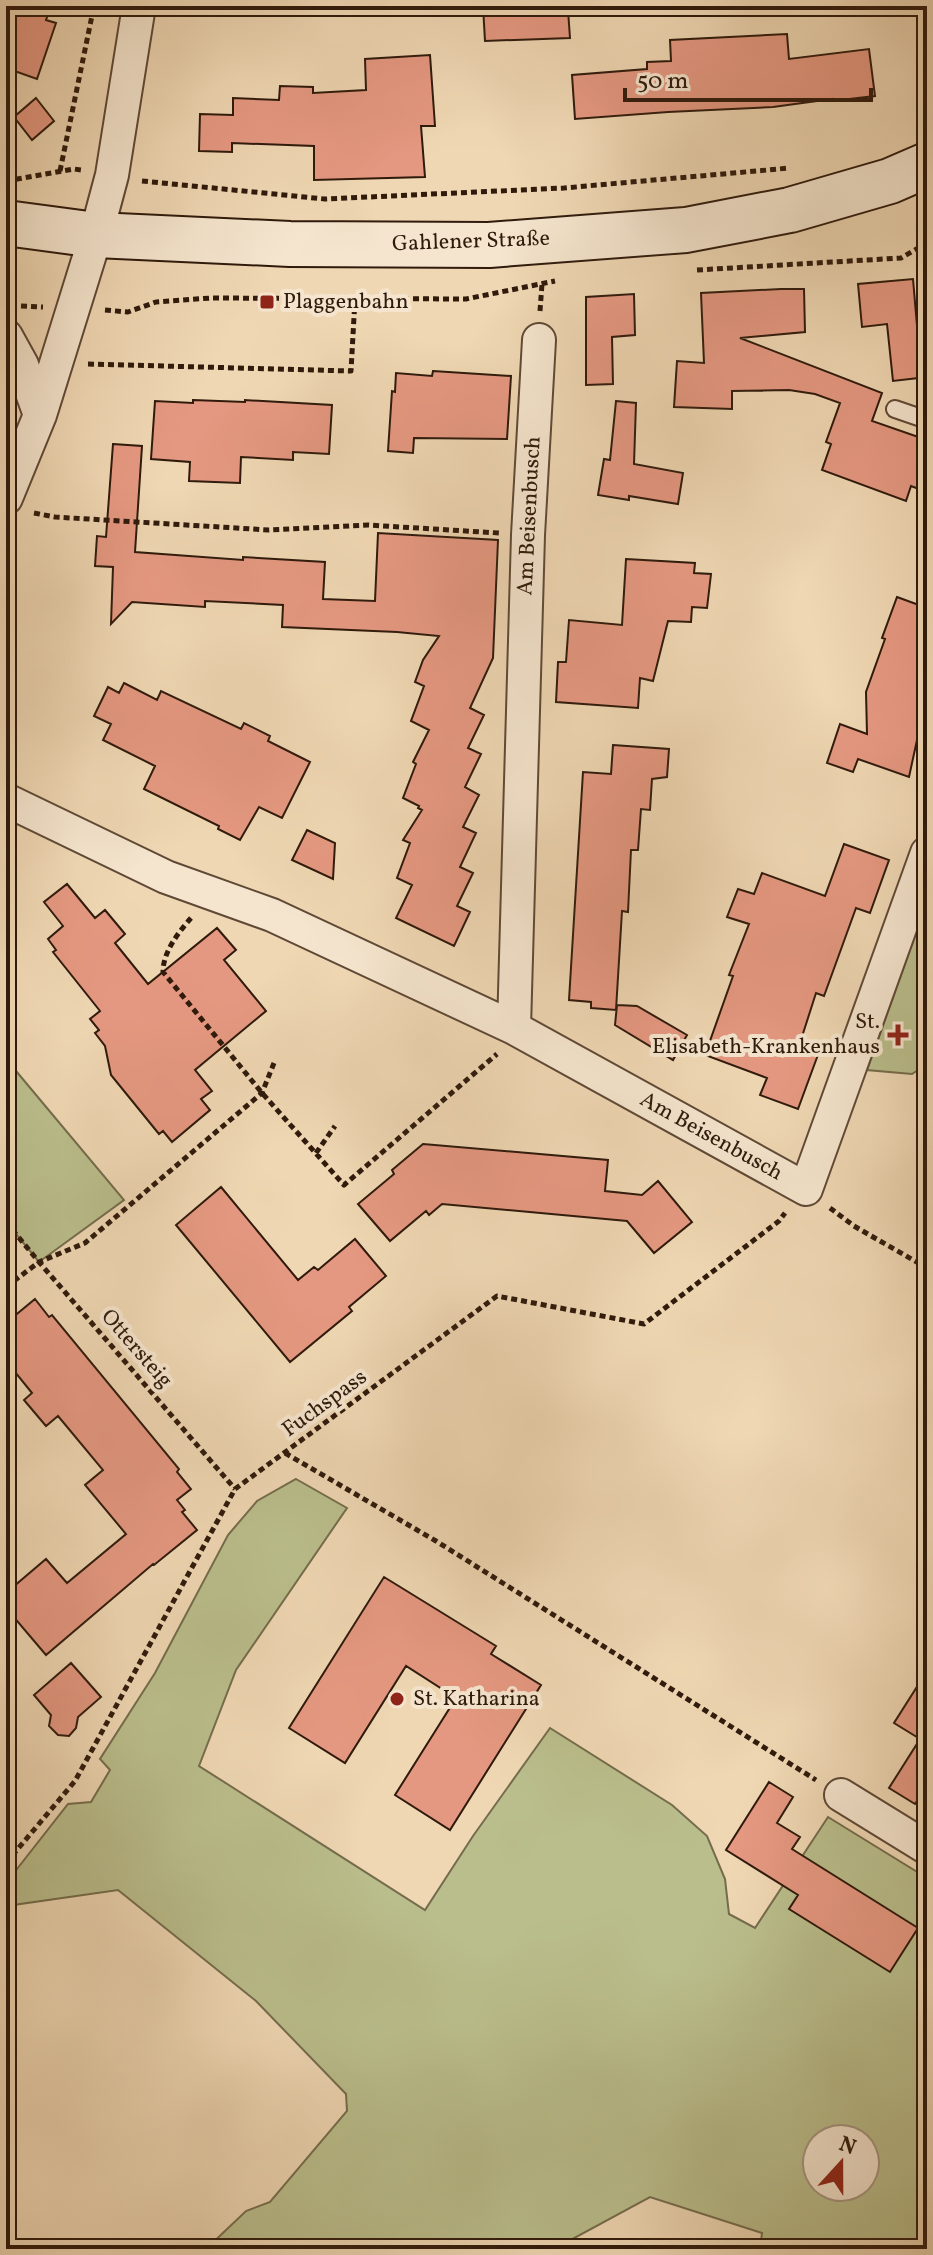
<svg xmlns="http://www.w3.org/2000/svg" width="933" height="2255" viewBox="0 0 933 2255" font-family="Vollkorn,serif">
  <rect width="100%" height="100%" fill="#efd7b3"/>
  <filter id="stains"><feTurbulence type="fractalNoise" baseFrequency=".0025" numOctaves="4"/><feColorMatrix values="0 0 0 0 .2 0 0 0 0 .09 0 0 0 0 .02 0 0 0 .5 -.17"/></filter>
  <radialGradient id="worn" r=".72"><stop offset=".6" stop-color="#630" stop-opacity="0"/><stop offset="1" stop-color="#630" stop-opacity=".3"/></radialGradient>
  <path fill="#babe8c" stroke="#746c4c" stroke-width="2" fill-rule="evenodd" d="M927,902v162l-15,10 -45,-4z
    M6,1059l118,141 -85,62 -33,-40z
    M296,1479l51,29 -111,162 -37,96 226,144 48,-74 77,-108 122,77 35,31 18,43 4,35 26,14 73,-111 99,61v371h-167l2,-16 -112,-36 -96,52h-348l40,-38 24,-9 77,-91 -1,-17 -90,-93 -138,-111 -112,16v-23l62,-79 23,-2 19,-32 -10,-11 55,-86 73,-138 29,-34zM817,2139h48v48h-48z"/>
  <path fill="#e59881" stroke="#2f1a0c" stroke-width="2" d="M6,6h45l-5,14 10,3 -19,56 -31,-11z
    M483,6h65l1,5 19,-1 2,28 -85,3z
    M787,34l2,25 80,-10 6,47 -43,5v-2l-59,8 -105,5 -93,7 -3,-44 75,-6v-7l24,-1 -1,-21z
    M430,55l5,71h-14l4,51 -111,3v-34l-82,-3v9l-33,-1 1,-37 33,1v-17l46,2 1,-14 33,1v6l53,-3 -1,-31z
    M36,98l18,23 -22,19 -18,-23z
    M913,279l6,70 8,-1v29l-34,4 -6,-57 -25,3 -4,-43z
    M781,289h23l1,43 -65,6 142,55 -10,28 55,19v52l-16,-6 -5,15 -84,-31 9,-26 -5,-2 14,-39 -25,-9 -26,-4 -57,1v18l-58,-2 3,-46 27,2 -3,-70z
    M634,294l1,41 -23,2 1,47 -27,1v-88z
    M433,371l78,5 -4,63 -93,-1 -1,15 -25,-2 4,-60 3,1 1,-19 36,3z
    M193,400l52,2v-2l87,5 -3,49 -36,-2v8l-52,-3 -1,26 -51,-2 1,-19 -39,-3 4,-58 38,2z
    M616,401l20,2 -2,61 49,9 -5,31 -49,-8v4l-31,-5 6,-36 6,1z
    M113,444l29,2 -7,106 108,8v-3l82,5 -2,37 52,2 3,-68 120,7 -5,118 -23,50 14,7 -16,33 13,6 -16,33 14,8 -16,32 13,6 -16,34 13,6 -16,33 13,6 -16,34 -58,-28 16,-33 -15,-7 13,-35 -7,-3 19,-30 -4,-2 1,-2 -16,-8 13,-34 -3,-2 16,-32 -18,-9 13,-35 -9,-4 8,-22 16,-24 -42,-4 -115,-5 1,-22 -78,-4v6l-73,-5 -21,22 2,-57 -18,-1 2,-30 9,1z
    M626,559l69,4 -1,10 17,1 -4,34 -15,-1 -1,15 -23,-1 -15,60 -13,-3 -2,30 -82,-6 2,-40h8l3,-42 53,5z
    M897,597l30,11v135l-10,-3 -8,37 -51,-18 -5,13 -26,-9 13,-39 27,10 -1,-42 19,-53 -3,-1z
    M124,683l33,17 4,-9 80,38 3,-6 26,13 -2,5 42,21 -28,56 -23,-11 -19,33 -22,-11 1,-3 -75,-37 11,-23 -52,-26 8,-16 -17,-8 14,-29 11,6z
    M613,745l56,4 -2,28 -15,2 -2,31 -9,-1 -3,41h-7l-3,62 -6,-1 -6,99 -25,-2v-6l-22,-2 14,-228 28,2z
    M307,830l28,13 -2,36 -41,-19z
    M844,844l45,16 -19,53 -14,-5 -32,88 -8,-3 -17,53 20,6 -21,57 -38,-14 7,-17 -62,-23 28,-79 -4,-1 20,-51 -22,-7 11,-28 16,5 8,-21 63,23z
    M67,884l28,34 10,-8 20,24 -10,9 33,41 69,-56 19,22 -12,10 42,51 -71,59 17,21 -11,8 9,11 -38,32 -9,-11 -4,3 -48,-59 -6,-29 -10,-13 4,-3 -9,-11 10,-8 -47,-59 3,-2 -8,-11 15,-13 -19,-24z
    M617,1005l20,1 50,29 -14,25 -58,-35z
    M423,1144l185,16 -3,31 37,4 16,-14 34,41 -38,31 -27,-32 -185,-17 -13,11 -3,-4 -36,30 -32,-37 36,-30 -2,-4z
    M221,1187l77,93 16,-13 4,3 37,-31 31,37 -37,31 3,4 -62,51 -114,-137z
    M35,1299l14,18 3,-2 127,154 -2,3 14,17 -14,11 8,10 -3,2 15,18 -43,35 -1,-1 -107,91 -40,-47v-15l40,-34 21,24 59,-49 -41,-49 18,-15 -45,-54 -12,10 -22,-26 8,-7 -26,-32v-38z
    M384,1577l112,69 -5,8 50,31 -91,145 -55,-35 61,-97 -50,-32 -61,97 -56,-35z
    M71,1663l30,34 -23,20 -2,11 -7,8 -11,-1 -9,-9 2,-11 -17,-20z
    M927,1671v115l-12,18 -26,-16 31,-49 -26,-16z
    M769,1782l24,15 -16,26 23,14 -8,12 126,79 -28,44 -101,-63 9,-14 -72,-45z"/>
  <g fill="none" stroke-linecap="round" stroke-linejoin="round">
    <g stroke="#5f4936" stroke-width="20">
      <path id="service" d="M895,409l32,11"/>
    </g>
    <g stroke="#5f4936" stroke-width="36">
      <path id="minor" d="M6,336l16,29 18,50
        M6,498l34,-83 56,-180 16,-60 27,-169
        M6,800l160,77 106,38 242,113 292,161 121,-336
        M514,1028l14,-493 11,-195
        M841,1795l86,53"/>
    </g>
    <g stroke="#2f1a0c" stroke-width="48">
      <path id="secondary" d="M6,223l90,12 194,9 199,1 197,-15 104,-20 100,-29 37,-16"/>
    </g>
    <path stroke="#2f1a0c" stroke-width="5" stroke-dasharray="6 4" stroke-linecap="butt" d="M60,171l34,-165
      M6,181l68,-12 7,1
      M142,181l183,18 239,-11 226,-20
      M697,270l204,-12 26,-15
      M21,306l22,1
      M105,310l23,2 28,-10 55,-4 255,1 89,-18
      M540,311l2,-27
      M88,364l263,7 4,-72
      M34,513l21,4 214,13 99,-5 131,8
      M191,918c-13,15 -28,34 -28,54l99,121 82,92 153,-131
      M316,1153l19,-27
      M830,1208l24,18 73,42
      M6,1222l33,40 46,-19 177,-150 12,-30
      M6,1287l33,-25 196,227
      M285,1453l151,88 380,239
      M6,1863l69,-82 160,-292 262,-193 147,28 135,-103 6,-8"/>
    <use href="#service" stroke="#f5e5ce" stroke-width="16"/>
    <use href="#minor" stroke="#f5e5ce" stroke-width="32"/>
    <use href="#secondary" stroke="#f5e5ce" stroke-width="44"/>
  </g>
  <g fill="#8f2418" stroke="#f5e5ce" stroke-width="3">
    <rect x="259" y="294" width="16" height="16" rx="4"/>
    <path d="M894 1023h8v8h8v8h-8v8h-8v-8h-8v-8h8z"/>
    <circle cx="397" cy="1699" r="8"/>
  </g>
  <g text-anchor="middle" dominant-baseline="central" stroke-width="8" stroke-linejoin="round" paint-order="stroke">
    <g font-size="22" fill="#2f1a0c" stroke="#f5e5ce">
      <text transform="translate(471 242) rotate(-2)">Gahlener Straße</text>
      <text transform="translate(530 516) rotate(-87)">Am Beisenbusch</text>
      <text transform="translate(711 1137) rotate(29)">Am Beisenbusch</text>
      <text transform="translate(136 1349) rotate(49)">Ottersteig</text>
      <text transform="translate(325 1404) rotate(-36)">Fuchspass</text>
    </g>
    <g font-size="22" fill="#2f1a0c" stroke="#f5e5ce" text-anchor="start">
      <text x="283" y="302">Plaggenbahn</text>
      <text x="880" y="1022" text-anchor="end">St.<tspan x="880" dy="25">Elisabeth-Krankenhaus</tspan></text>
      <text x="413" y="1699">St. Katharina</text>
    </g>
  </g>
  <rect width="933" height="2255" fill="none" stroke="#efd7b3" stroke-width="32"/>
  <rect x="8" y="8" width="917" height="2239" fill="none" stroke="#2f1a0c" stroke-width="4"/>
  <rect x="16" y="16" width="901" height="2223" fill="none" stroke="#2f1a0c" stroke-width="2"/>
  <g transform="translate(841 2163) rotate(21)"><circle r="38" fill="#f5e5ce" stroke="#a69480" stroke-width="2"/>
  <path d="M0-6L14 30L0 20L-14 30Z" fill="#8f2418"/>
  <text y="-12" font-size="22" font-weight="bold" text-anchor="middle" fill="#2f1a0c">N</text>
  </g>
  <path d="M625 88v12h246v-12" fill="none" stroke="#2f1a0c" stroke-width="4"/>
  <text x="637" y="88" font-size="24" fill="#2f1a0c" stroke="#f5e5ce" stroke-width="6" paint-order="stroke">50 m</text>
  <rect width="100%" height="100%" filter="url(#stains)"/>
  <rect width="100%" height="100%" fill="url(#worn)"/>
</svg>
